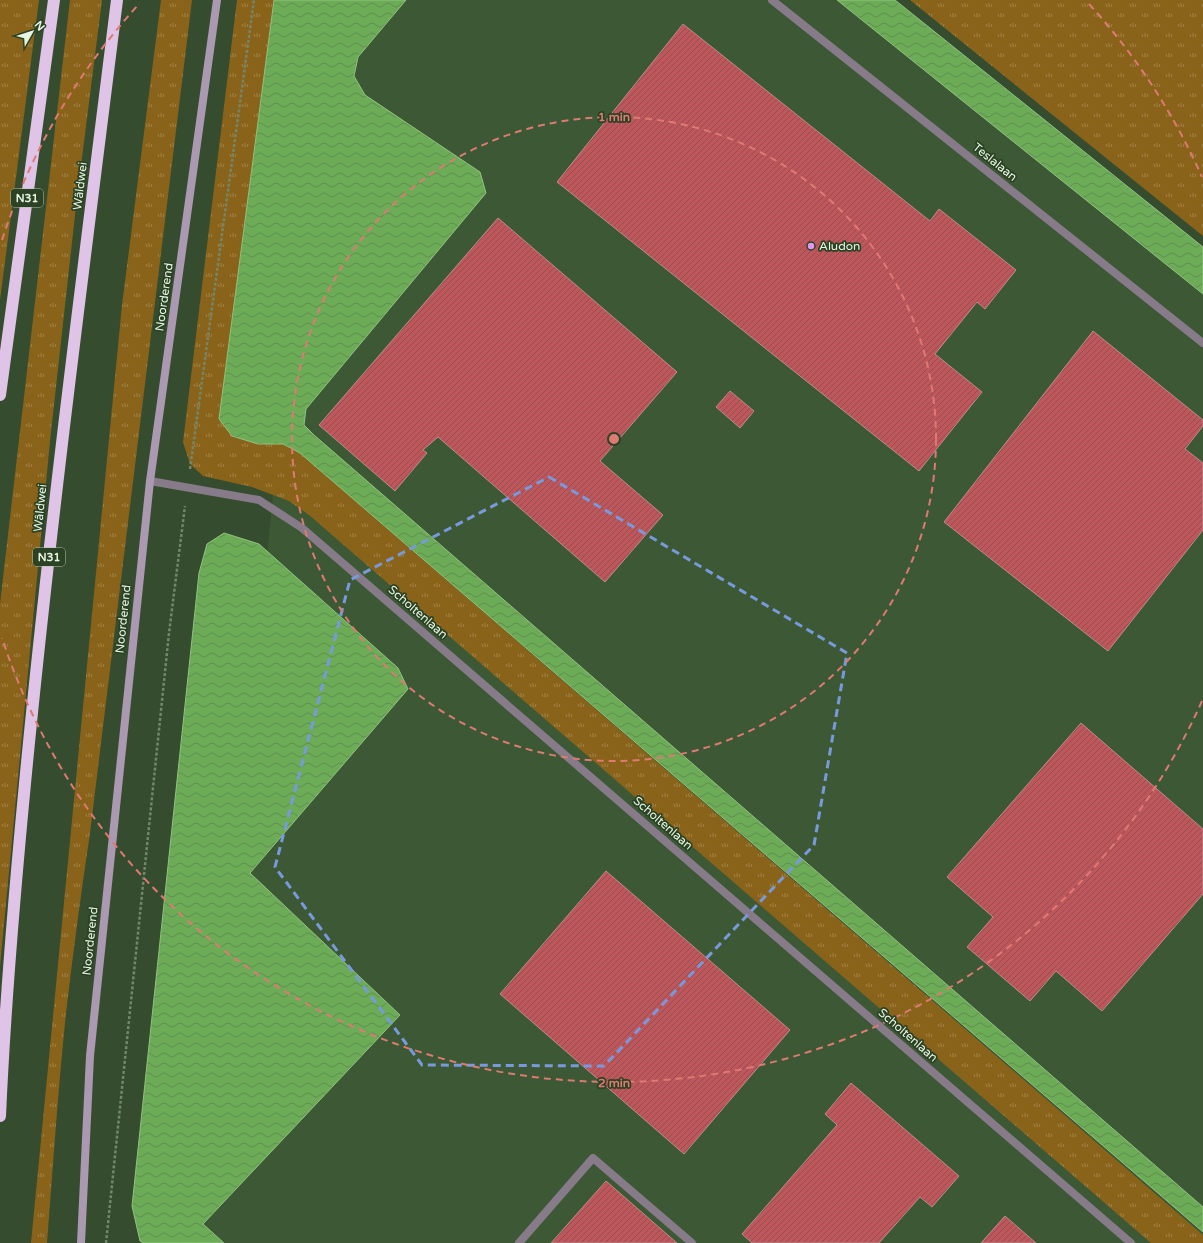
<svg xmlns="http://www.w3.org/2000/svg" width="1203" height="1243" viewBox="0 0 1203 1243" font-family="'Varela Round',sans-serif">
  <defs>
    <pattern id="grass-tufts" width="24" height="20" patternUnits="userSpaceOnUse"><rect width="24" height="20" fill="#8a631a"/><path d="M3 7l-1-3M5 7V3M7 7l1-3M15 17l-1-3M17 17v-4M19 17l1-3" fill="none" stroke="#a08246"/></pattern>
    <pattern id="water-waves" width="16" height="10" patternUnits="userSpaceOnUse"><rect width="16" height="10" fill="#6cac57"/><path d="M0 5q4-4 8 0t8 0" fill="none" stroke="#608f51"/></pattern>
    <pattern id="building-hatch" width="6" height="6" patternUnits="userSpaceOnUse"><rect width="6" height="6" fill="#bf565c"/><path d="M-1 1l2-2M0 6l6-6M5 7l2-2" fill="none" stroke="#8e5152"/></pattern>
  </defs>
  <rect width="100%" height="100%" fill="#354d2e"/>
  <path fill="#3c5834" d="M322,0h541l340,274v969h-1004z"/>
  <path fill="url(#grass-tufts)" d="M0,0h39l-39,300z
    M70,0h32l-25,197 -27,244 -50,525v-362z
    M161,0h31l-102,833c-9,60 -17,120 -24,180 -8,77 -13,153 -19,230h-16l91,-938z
    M237,0h37l-55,419 39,25h25l17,9 903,782v8h-52l-842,-728 -20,-14 -37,-14 -49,-11 -13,-12 -7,-22z
    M910,0h293v236z"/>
  <path fill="url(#water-waves)" stroke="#91c281" d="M274,0h132l-48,57 -4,19 11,19 115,77 6,21 -180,216 -2,16 10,10 889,772v25l-903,-779 -17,-9h-25l-26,-8 -13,-17z
    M837,0h58l308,247v47z
    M224,533l35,11 139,124 10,21 -158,184 150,142 -197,209 21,19h-81l-3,-2 -8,-35 67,-633 8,-29z"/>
  <path fill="url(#building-hatch)" stroke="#bb8b8c" d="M683,24l247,197 9,-12 77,61 -31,39 -8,-7 -42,52 47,38 -63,79 -362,-289z
    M498,218l179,154 -77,89 63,54 -58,67 -167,-145 -15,13 4,3 -32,38 -76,-66z
    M1093,331l110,89v6l-18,23 18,14v67l-95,121 -164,-129z
    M730,391l24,20 -14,17 -24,-21z
    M1081,723l122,106v65l-101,117 -46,-40 -26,30 -63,-54 26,-30 -46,-40z
    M606,871l184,159 -106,124 -184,-160z
    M851,1083l108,93 -27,31 -12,-10 -41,46h-127l-10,-9 95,-109 -12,-11z
    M606,1181l71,62h-126z
    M1005,1216l31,27h-55z"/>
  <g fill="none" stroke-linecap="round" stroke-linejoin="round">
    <path stroke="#72876c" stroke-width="2.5" stroke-dasharray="3 2" stroke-linecap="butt" d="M190,469l64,-469
      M106,1243l63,-610 16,-127"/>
    <path stroke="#877b8a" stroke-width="8" d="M519,1243l74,-85 99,85"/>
    <path stroke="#877b8a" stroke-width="8" d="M772,0l431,343
      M150,481l109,19 43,28 829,715"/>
    <path stroke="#ab99b1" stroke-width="8" d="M81,1243l9,-187 60,-575 67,-481"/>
    <path stroke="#e0c4e8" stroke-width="12" d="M0,395l54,-395
      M0,1116c5,-115 15,-229 26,-343 25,-258 59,-516 91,-773"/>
  </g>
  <path fill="none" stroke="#789add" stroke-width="3" stroke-dasharray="8 5" stroke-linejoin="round" d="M549,477l298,176 -33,192 -210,221 -182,-1 -147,-198 75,-287z"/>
  <g fill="none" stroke="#dd7a73" stroke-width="2" stroke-dasharray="7 5">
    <circle cx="614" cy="439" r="322"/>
    <path d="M1202 701A644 644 0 0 1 2 638M2 240A644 644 0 0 1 139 4M1089 4A644 644 0 0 1 1202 177"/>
  </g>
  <circle fill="#de98f2" stroke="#2b4224" stroke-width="1.5" cx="811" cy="246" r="4"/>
  <g text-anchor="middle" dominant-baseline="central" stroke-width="3.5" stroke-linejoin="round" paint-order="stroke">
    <g fill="#2b4224" stroke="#afc0aa" stroke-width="1">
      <rect x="11" y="189" width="32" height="18" rx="3"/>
      <rect x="33" y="548" width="32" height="18" rx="3"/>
    </g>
    <g font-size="11" font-weight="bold" fill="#e7f6e3">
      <text x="27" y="198">N31</text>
      <text x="49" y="557">N31</text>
    </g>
    <g font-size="12" fill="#e7f6e3" stroke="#2b4224">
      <text transform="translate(995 162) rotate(39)">Teslalaan</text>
      <text transform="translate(80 186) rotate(-83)">Wâldwei</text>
      <text transform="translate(164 297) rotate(-82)">Noorderend</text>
      <text transform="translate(40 508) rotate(-84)">Wâldwei</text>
      <text transform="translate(418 612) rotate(41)">Scholtenlaan</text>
      <text transform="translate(123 619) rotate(-84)">Noorderend</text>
      <text transform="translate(663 823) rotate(41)">Scholtenlaan</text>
      <text transform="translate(90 941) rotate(-84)">Noorderend</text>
      <text transform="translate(908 1035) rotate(41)">Scholtenlaan</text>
    </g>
    <g font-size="12" fill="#e7f6e3" stroke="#2b4224" text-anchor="start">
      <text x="819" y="246">Aludon</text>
    </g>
  </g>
  <circle cx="614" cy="439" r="6" fill="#dd7a73" stroke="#2b4224" stroke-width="2"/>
  <g font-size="12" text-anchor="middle" font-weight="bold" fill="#dd7a73" stroke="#2b4224" stroke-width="3.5" stroke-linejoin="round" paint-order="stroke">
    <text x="614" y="121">1 min</text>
    <text x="614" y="1087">2 min</text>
  </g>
  <g transform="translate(32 32) rotate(51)" stroke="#2b4224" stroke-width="3" paint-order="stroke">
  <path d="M0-3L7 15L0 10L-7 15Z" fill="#e7f6e3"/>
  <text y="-6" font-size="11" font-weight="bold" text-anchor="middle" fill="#e7f6e3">N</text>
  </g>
</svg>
